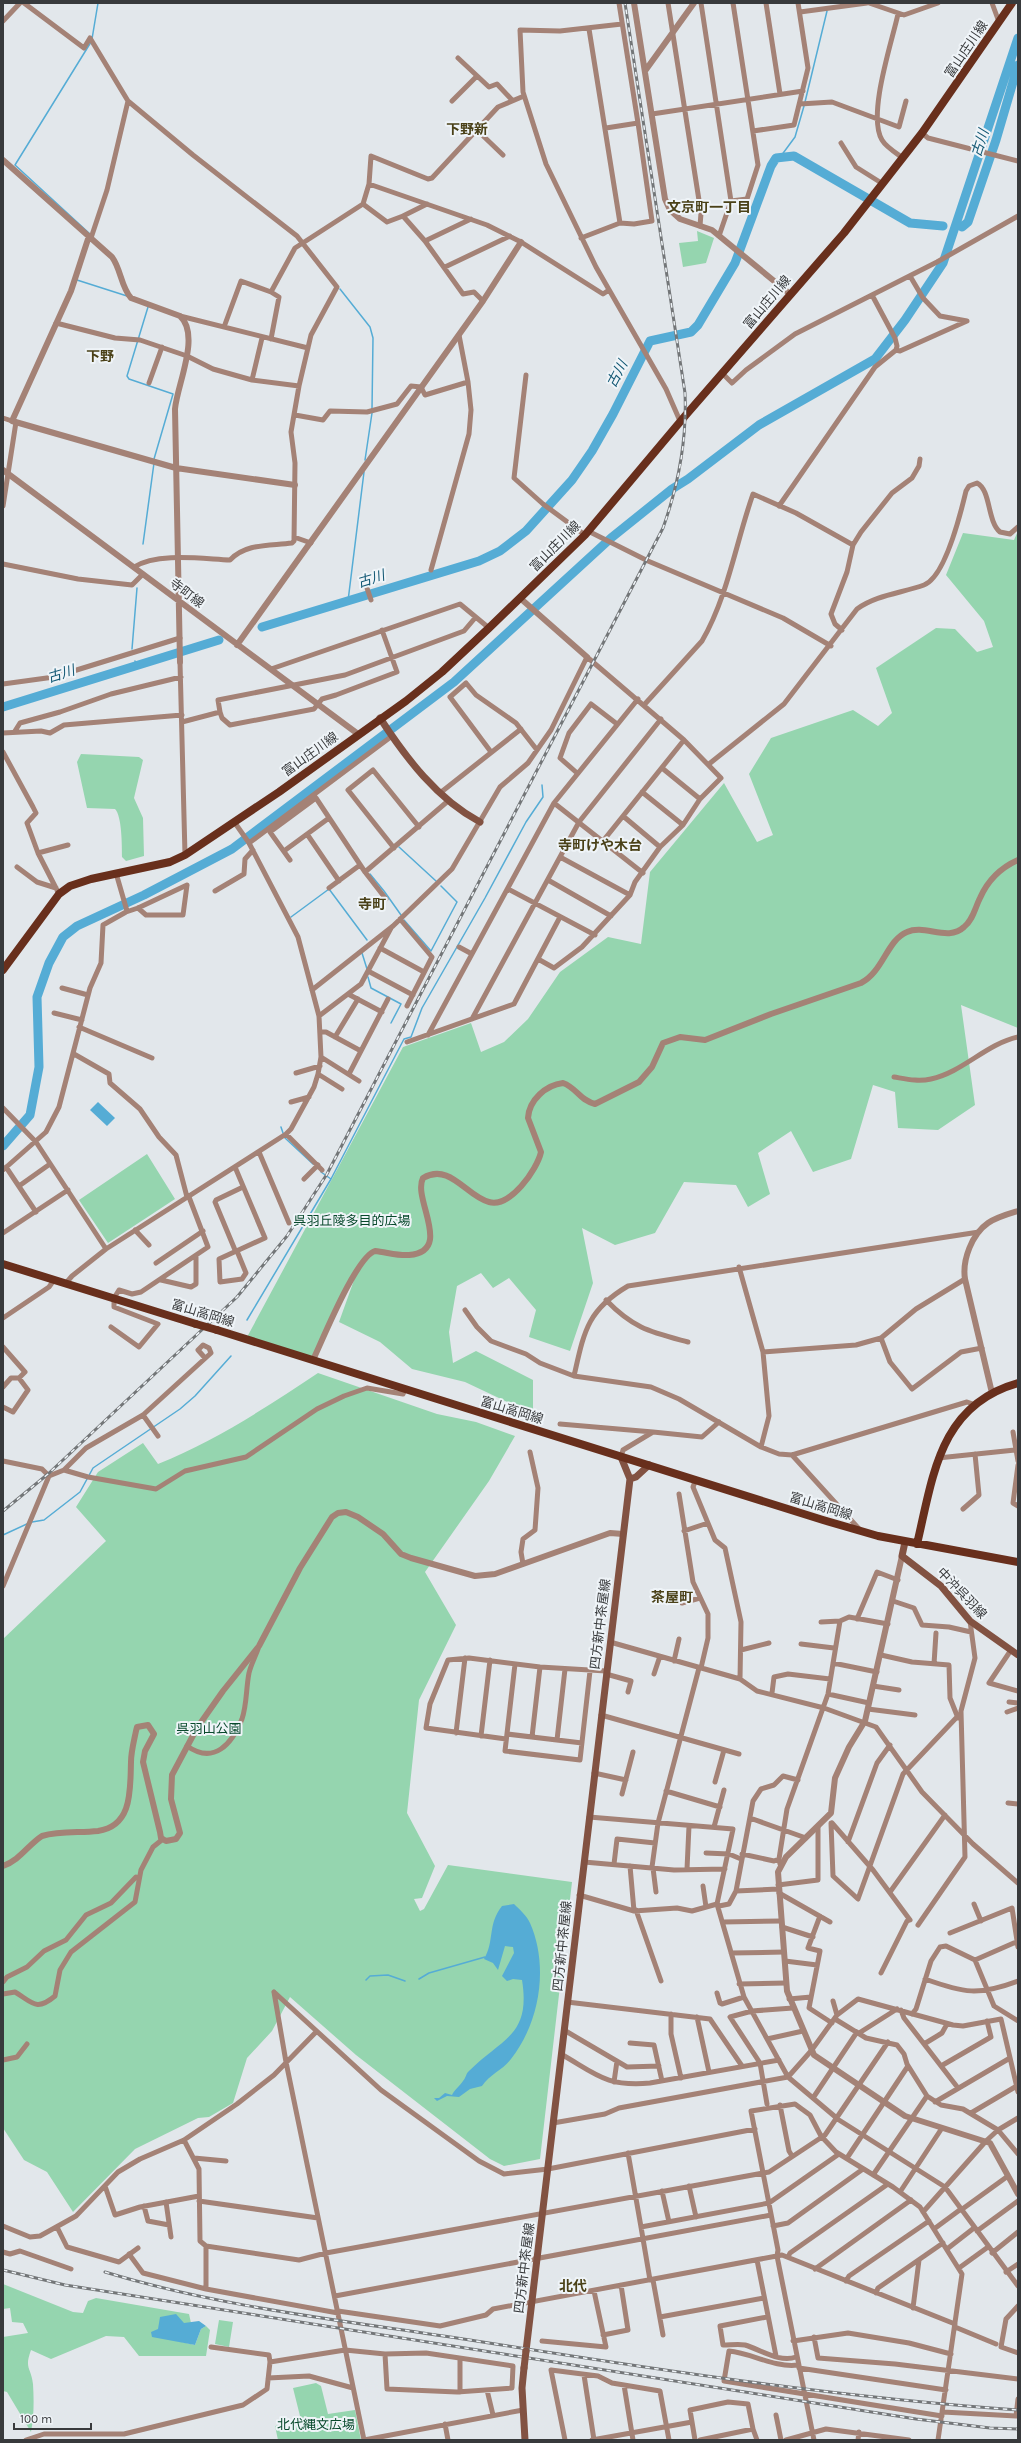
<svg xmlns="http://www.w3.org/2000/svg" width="1021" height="2443" viewBox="0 0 1021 2443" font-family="Karla,'Noto Sans JP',sans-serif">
  <rect width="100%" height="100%" fill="#e2e7eb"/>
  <path fill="#95d5af" d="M697,231l17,7 -8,25 -23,4 -4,-24 19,-2z
    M1018,531v497l-57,-23 14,100 -37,25 -40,-2 -3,-36 -22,-7 -22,74 -38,13 -22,-41 -33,22 12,41 -22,13 -12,-22 -52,-3 -29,51 -40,12 -33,-17 11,55 -23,68 -41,-14 7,-27 -27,-32 -16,10 -12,-15 -24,13 -8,46 4,31 23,-12 57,29v34l-68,-32 -53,-13 -32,-27 -41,-20 19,-53 20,-19 -13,7 -12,19 -40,84 -67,-21 157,-292 68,-24 10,29 23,-10 24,-23 32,-47 48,-35 33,7 9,-72 74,-89 33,59 16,-7 -24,-61 22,-36 82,-28 25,16 14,-13 -16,-45 60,-40 19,1 22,23 16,-5 -9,-26 -38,-46 17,-42 51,7z
    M81,754l58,3 4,3 -9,38 9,20 1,38 -18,5 -4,-4c0,-11 0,-41 -7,-48l-28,-1 -10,-46z
    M147,1154l28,45 -67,44 -29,-43z
    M318,1373l119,41 39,8 39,14 -26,45 -64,91 31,53 -37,75 -12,113 28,53 -13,32 -8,1 6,12 4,-2 24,-44 124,17 -32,277 -36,7 -14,-7 -134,-104 -66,-58 -18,34 -25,27 -14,45 -24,14 -11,1 -63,31 -62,63 -26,-40 -23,-12 -21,-32v-489l103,-98 -30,-34 22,-35 45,-29 15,21c57,-23 109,-57 160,-91z
    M3,2284l70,28 10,1 5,-12 8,-3 93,16 2,9h-7l-11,17 22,5 6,-16 5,-3 4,4 -4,26h-67l-15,-19 -18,-1 -55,23 -20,-9c-7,19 0,17 2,34 1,16 1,33 -2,48l-24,-40 -4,-1v-54l25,-4 -5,-10 -11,-1 -2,-14 -7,1z
    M219,2320l14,2 -4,25 -14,-3z
    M316,2383l5,3 7,28 27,-4 6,30h-83l-3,-14 26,-6 -8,-32z"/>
  <path fill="#55acd5" d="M98,1102l17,16 -8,8 -17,-16z
    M514,1904c5,5 13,12 16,19 19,43 10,99 -19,136 -8,11 -21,15 -29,27l-12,3 -11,8 -12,-1 -10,5 -3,-3h5l6,-5 7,2c2,-5 8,-9 11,-14 3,-3 3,-8 6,-10 33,-33 62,-35 53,-91l-9,-1 -6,2 -5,-5 12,-23 -1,-6 -8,-1 -7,24 -5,-7 -9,-4c11,-18 3,-34 18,-53z
    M176,2314l8,9 15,-2 7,5 -5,3 -6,16 -43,-8 -1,-5 7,-3 2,-12z"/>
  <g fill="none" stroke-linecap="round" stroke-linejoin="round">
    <path stroke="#55acd5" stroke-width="1.5" d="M92,39l6,-36
      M805,102l22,-91
      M781,156l14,-19 9,-31
      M90,234l-75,-69 76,-123
      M77,280l50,16
      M340,289l30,38 3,11 -1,71
      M148,307l-21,69 2,3 44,15 -19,65
      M365,460l7,-47
      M143,544l11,-81
      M348,601l16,-129
      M132,649l5,-61
      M135,661l2,6
      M399,847l37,34
      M370,874l14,17 17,24
      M291,917l38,-28 38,51
      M404,920l27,31 26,-49 -16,-16
      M362,953l5,16
      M368,977l3,11 30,16 -10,19
      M281,1127l2,6
      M285,1138l28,26
      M321,1172l10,7
      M247,1320l84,-141 73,-140 7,-2 11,-29 63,-110 41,-76 17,-25 -1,-12
      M32,1522l12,-2 36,-28 13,-24 87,-59 15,-13 36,-40
      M3,1535l26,-12
      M419,1979l10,-6 56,-16
      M366,1980l4,-4 18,-1 17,6"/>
    <path stroke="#55acd5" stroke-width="9" d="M962,227l6,-5 28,-82 22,-75
      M262,627l217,-66 21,-10 26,-20 46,-51 20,-29 21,-37 37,-73 41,-9 7,-7 37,-62 36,-97 5,-8 18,-2 116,67 33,3
      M3,707l216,-67
      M3,1146l27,-31 9,-48 -2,-70 12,-34 14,-26 14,-11 67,-31 88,-46 222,-167 157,-144 61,-49 16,-10 71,-54 116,-66 30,-39 38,-57 75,-225"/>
    <path stroke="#a48276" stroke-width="5" d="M24,3l60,45 6,-10 38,63 65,54 104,81 40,51 -26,48 -12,51 -8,46 4,31 -1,78 -2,2c-22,3 -46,0 -62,17 -27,-1 -72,-8 -96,7
      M619,3l19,120
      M668,3l33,210 -1,13
      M701,3l30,198 -12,35
      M766,3l14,91
      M869,3l35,12 34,-12
      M992,3l7,19
      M800,12l67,-9
      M898,14c-6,28 -31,101 -16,126 4,7 14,13 21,18
      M3,21l17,-18
      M622,24l-62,7 -40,-1 3,62 23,72 50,103 70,122 14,32
      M589,29l31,194
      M458,58l31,29 8,-3 15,16
      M452,101l25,-25
      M800,104l32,-2 67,25 7,-26
      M652,114l151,-23
      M477,130l26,25
      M753,131l41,-6 14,-57 -10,-65
      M922,133l6,5 90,23
      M841,143l15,24 27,17
      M369,184l118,41 34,17 82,52 6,-4
      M731,201l16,-2 11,-34 -25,-162
      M403,216l24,-12
      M91,238l16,-48 21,-89
      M581,238l39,-15 14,1 18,-3 -14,-98 -32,5
      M425,241l46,-22
      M445,267l65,-31
      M910,276l13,22 17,18 27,5
      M872,295l23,43 2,8 -1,4
      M483,301l-9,-9 -11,2 -38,-53 -22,-25 -16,6 -24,-18 6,-20 2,-28 57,23 4,-1 66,-71 26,-11
      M180,316l128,32
      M56,323l59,15 25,2 47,16 26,13 39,11 47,6
      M224,327l17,-46 30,11
      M271,339l8,-42 -8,-5 24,-44 68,-44
      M722,373l10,10 14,-13 49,-36 142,-72 81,-46
      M526,375l-12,103 29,26 42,31
      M252,380l10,-42
      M149,383l13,-36
      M295,415l28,5 7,-9 37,1 30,-8 14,-18 10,1 4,8 43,-13
      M3,418l9,3
      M3,506l13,-84
      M779,506l96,-139 21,-17 4,1 67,-30
      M588,531l60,30 135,57 48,28
      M294,537l17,6
      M3,564l75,15 54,6 11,-11
      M431,570l38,-136 2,-24 -3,-28 -9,-47
      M367,588l4,12
      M842,630l-7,-6 -4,-10 16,-42 6,-27 8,-13 31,-39 20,-15 7,-12 1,-7
      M180,662l5,193
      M271,669l189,-65 29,24
      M3,684l51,-7 126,-39
      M644,705l58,-64c26,-45 34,-99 51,-147l43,19 57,32
      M220,712l2,6 8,7 84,-16 8,-10 14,-4 61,-23 -15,-42
      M182,722l38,-10 -2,-12 127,-25 119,-44 11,-13
      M15,731l5,-8 40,-11 51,-18 70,-17
      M3,733l38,-2 9,2 14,-8 118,-10
      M3,752l30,55 3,6 -9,10 11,30 21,41
      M491,752l-41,-55 16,-14 10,12 40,28 21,27
      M709,764l75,-60 73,-95c19,-14 45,-16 67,-24 21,-8 37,-73 42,-94l3,-5 8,-3c14,7 10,38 23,49l10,2 8,-7
      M662,768l38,31
      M577,773l-17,-15 9,-25 22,-29 26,20
      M642,792l41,33
      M440,793l81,-64
      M554,803l89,70
      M623,816l37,31
      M307,834l32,47
      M603,841l81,-101
      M249,843l143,-107
      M394,848l-46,-58 25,-20 46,57
      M284,851l45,-33
      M38,853l30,-8
      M560,857l70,38
      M290,860l-20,-28 46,-34 49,74 21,27
      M17,867l20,15 19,6
      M365,872l83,-71
      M116,873l11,38
      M548,880l63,36
      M329,888l31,-23
      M508,889l87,46
      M215,891l29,-17 1,-15 8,-9
      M138,908l8,7h37l4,-30
      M400,919l32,38 -25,49
      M459,947l13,7
      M380,948l44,24
      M368,971l45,24
      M62,988l26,7
      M312,990l81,-64 59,-57 48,-82 28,-24 23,-33 36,-73 97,83 37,38 -21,21 -17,26 -23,22 -25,35 -5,13 -48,52 -28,21 -16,-9
      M348,994l34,18
      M54,1013l28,7
      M319,1016l42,-32 30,-56
      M472,1019l107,-197 82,-103
      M79,1027l73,31
      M320,1032h6l35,19
      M428,1035l126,-232 84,-104
      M335,1037l23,-38
      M407,1042l107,-38 46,-87
      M74,1054l35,20 1,9 30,26 19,28 17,18 11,42
      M321,1057l38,24
      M296,1073l24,-7
      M318,1074l24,15
      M349,1074l39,-75
      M894,1077c12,2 24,5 37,2 32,-7 55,-35 87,-42
      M291,1102l18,-5
      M3,1108l33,34 70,107
      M286,1134l36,36
      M259,1152l30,71
      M6,1167l30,45
      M235,1167l30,71 -46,21 1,23 22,-3 4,-6 -9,-22 -2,-1 -20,-48 1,-2 27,-13
      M3,1170l43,-38 13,-25 31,-119 11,-25 2,-38 23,-13 12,-4 49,-23
      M304,1179l14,-14
      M19,1186l31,-22
      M135,1230l14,15
      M3,1233l65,-43
      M156,1263l47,-32
      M739,1267l24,85 6,64 -8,31
      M161,1280l30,7 5,-3v-28
      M66,1283l6,-7 34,-27 180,-115 5,-5 23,-42 4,-13 3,-17 -2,-41 -21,-79 -49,-94 -14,-20
      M606,1300c28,29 45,32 82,42
      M465,1310l12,17 14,14 35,13 14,9 34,13 77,11 28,12 82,48 18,7 13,1 175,-53 9,3
      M3,1318l46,-31 5,-7
      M111,1327l28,20 19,-23 -44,-17v-9l5,-8 13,4 9,-2 67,-45 -19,-50
      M881,1338l9,24 22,27 49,-37 21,-4
      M3,1347l22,25 -6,6
      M763,1352l93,-7 25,-7 35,-29 49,-30
      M574,1376c10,-44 13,-66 54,-90l351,-54
      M3,1387l8,-9h8l9,12 -15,22 -10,-5
      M143,1415l15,21
      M560,1424l93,8
      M1013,1432l5,29
      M792,1455l69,76
      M621,1457l2,-7 30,-18 49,5 17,-15
      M938,1458l77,-8
      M3,1461l39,8 7,7
      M1018,1465l-5,38 5,3
      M64,1470l22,-22 57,-33 68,-62 -2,-5 -6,-3 -5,5 7,8
      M696,1479l-3,8 22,53 10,8 16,74 -1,57
      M679,1494l14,88 15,32v24l-7,30
      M963,1509l16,-14 -4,-41
      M684,1531l24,-8
      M523,1564l-2,-12 2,-13 12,-9 3,-42 -8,-36
      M3,1586l46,-110 15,-6 24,7 68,12 29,-18 61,-14 71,-48 27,-13 23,-8 36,6 2,-5
      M893,1601l21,7 8,17 27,2 22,5
      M682,1603l18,-5
      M857,1619l20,-47 21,8
      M821,1622l19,-1
      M610,1642l130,37 17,12 67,17 52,19 46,65 51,52 45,39
      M801,1644l33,4
      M741,1650l28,-7
      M1011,1650l-22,33 29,8
      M881,1655l31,7 37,3 1,33 8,20
      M674,1661l5,-22
      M833,1663l44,9
      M515,1664l-10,87 75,9 10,-89
      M934,1664l2,-31
      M606,1674l25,7 -3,11
      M654,1674l6,-18
      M873,1686l26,4
      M772,1693l2,-16 14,-3 42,5
      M828,1694l41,9
      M1009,1702l9,1
      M868,1709l47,6
      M1007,1712l11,-4
      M601,1715l138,39
      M456,1733l9,-75
      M507,1734l75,9
      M481,1736l9,-76
      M532,1737l8,-70
      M506,1739l-80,-11 4,-24 18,-44 21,-2 71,9 66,4
      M557,1740l8,-71
      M187,1746c27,19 45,-2 55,-27 5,-15 4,-31 7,-46 2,-8 6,-16 9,-24
      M594,1773l32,7
      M715,1782l9,-32
      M666,1791l54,16
      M622,1794l11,-42
      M1008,1803l10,1
      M589,1817l144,12 -16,75 27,93 44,80 51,43 106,67 73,99
      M750,1818l56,20
      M831,1823l2,53 25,23 45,-125 54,-57
      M832,1823l41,47 37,50 -3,1 -26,52
      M714,1827l10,-37
      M848,1842l29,-79 13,-18
      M706,1853l23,1 12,5
      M742,1854l32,7 5,-2
      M584,1862l90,8 51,-1
      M614,1864l3,-25 38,4
      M780,1864l-1,-5 8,-50 41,-115 12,-73 9,-4 39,7
      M630,1866l4,45
      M652,1867l6,-44 41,-155
      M653,1868l3,24
      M687,1869l2,-43
      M778,1885l40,-5v-53
      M703,1886l3,21
      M736,1891l42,-2
      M890,1892l55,-77
      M779,1893l51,29
      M579,1895l55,16 43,-3 15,3 25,-7
      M974,1904l7,17
      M719,1906l10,-2 7,-13 17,-90 8,-12 13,-4 9,-9 15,4
      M636,1910l25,71
      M820,1916l-12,32 12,3 -11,57 23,15
      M723,1922l58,-1
      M918,1925l47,-68 -4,-146 14,-53 -5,-37
      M782,1927l31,10
      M950,1933l62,-25 6,39
      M731,1953l53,-1
      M975,1960l41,-18
      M785,1961l32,4
      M925,1979c39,14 53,17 93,2
      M3,1982l4,-5 20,-10 17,-16 22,-11 20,-25 25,-12 25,-26 2,1
      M739,1984l47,-1
      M274,1992l107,98 98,71 25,13 44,-5 207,-40
      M274,1992l12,70 78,378
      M717,1993l3,10 2,1 22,-7
      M3,1994l12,-2c17,10 21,20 40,4l5,-26 11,-18 64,-50 6,-32 12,-23 10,-8
      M789,1999l22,-2
      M833,2001l4,14
      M567,2002l143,17 32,47
      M901,2010l3,8 54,70
      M671,2014v20l10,44
      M912,2014l4,-5 15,-48 9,-14 6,-1 29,14 19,46 24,15
      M697,2017l12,55
      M835,2019l31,19 31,7 7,9 3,10 20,32 14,9 22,4 35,21 20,24
      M564,2030l63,37 32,-1
      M859,2033l38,-24
      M767,2039l36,-8
      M630,2043l24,2 8,36
      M924,2044l18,-11 5,-9
      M561,2054c35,20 45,33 89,29l129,-23
      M3,2060l14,-3 10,-13
      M941,2066l50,-29 -4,-16
      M614,2082l3,-21
      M813,2098l44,-66
      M935,2102l75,-44
      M767,2104l-7,-41 -30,-46 22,-6 41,-3
      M780,2105l9,46 3,5
      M971,2113l44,-26
      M553,2123l52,-9 14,-6 169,-31 23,-26 26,-36 21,-16 95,26 10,1 38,-7 17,73
      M184,2140l15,29 1,72 6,5 93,14 27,-7 443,-81 56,-37 63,-93
      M628,2153l13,74
      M194,2158l32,3
      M847,2158l61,-92
      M873,2175l54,-79
      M105,2186l10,29 25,-8 59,-11
      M689,2186l7,31
      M662,2191l7,31
      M900,2192l42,-64
      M199,2201l119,17
      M166,2202l5,35
      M144,2206l4,15 21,4
      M961,2210l47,-34
      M923,2212l63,-71 12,-11 20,-12
      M3,2226l27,11 10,-1 36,-20 42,-44 22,-13 44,-19 53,-36 37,-29 42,-43
      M773,2226l15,-3 75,-54
      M57,2227l10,20 52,15 19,-14
      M934,2229l27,-20
      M977,2231l41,-30
      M206,2246v43l132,24
      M947,2249l27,-21
      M3,2252l7,2 10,-3 51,18
      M992,2253l26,-21
      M129,2254l14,19 63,16
      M788,2257l2,-4 98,-69
      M757,2260l19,96
      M959,2268l29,-21
      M815,2269l96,-69
      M1006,2272l12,-8
      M650,2280l-9,-53 128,-24 70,-49
      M653,2280l10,55
      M846,2281l3,-5 80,-55
      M876,2293l2,-5 65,-45
      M335,2296l436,-81
      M1018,2306l-12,13 -5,28 17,6
      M913,2308l6,-48
      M338,2311l102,15 46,-11 7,-6 289,-54 173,69
      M660,2317l104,-19
      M767,2317l-47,9 3,19c7,0 16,-1 22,0 16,5 35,18 51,12
      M955,2327l41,17
      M603,2335l25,-5 -7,-45
      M814,2337l4,21 77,6 123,15
      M542,2341l64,6 -12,-56
      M793,2341l55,-8 61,10 42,11
      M270,2362l75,-12 40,4 2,35 70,3 55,-4 1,-22 -87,-13 -41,1
      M798,2365c-24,3 -46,-12 -69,-14l-5,30 218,35
      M799,2368l147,22
      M584,2375l10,65
      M268,2378l41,-2 44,12
      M624,2385l9,55
      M487,2390l6,25
      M460,2392v-33
      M1018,2399l-2,17h2
      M943,2412l73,4
      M776,2415l5,25
      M445,2424l3,16
      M26,2440l18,-6h80l119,-29 24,-16 3,-27 -1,-7 -58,-8
      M364,2440l159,-30
      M565,2440l-14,-70 47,6 14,7 48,8 9,49
      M592,2440l100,-18
      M695,2440l-5,-30 38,-8 20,2 5,25
      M700,2440l53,-11 4,11
      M786,2440l40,-11 83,11
      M814,2440l-37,-184 1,-6 -27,-139 44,-7 15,11 11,21 15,16 57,35 27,20 42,67 -24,166
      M858,2440l1,-8"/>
    <path stroke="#a48276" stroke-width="6" d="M634,3l31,196 5,11 10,9 32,11 78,64
      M645,71l49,-68
      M3,160l109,97c9,12 9,30 19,41l49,18c21,19 -3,69 -5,93l5,253
      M89,236l-18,55 -59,130 164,47 119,17
      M3,470l355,264
      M520,598l67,59
      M237,645l246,-344 38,-59
      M313,1360c10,-21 43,-103 62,-109 11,1 23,5 34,4 45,-4 3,-56 14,-77 27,-16 44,19 66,24 21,6 48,-32 52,-50l-13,-34c1,-18 18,-33 35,-35 14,5 16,17 32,21l44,-22 13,-15 11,-24 17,-6 25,3 66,-26 90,-31c22,-11 26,-43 46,-51 18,-8 41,10 57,-5 9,-7 11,-19 16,-29 8,-18 20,-30 38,-38
      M992,1393l-27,-114c-3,-19 7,-45 23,-56 9,-6 20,-9 30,-12
      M902,1556l-37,165 -16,26 -14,31 -4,35 -45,44 -8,15 9,119 27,64 91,61 85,27 28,51
      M3,1866c17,-6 25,-21 39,-30 18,-5 37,-3 56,-5 35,-5 32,-42 33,-69 0,-10 3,-21 5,-31l1,-4 11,-2 6,9 -9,17 -2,11 17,70 1,6 5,3 10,-2 4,-6 -9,-34 1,-24 25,-47 26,-37 36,-45 41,-78 32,-51 6,-4 8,-1 12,5 25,17 18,20 10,4 64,18 20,-2 115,-41 13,1"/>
    <path stroke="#825242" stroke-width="7" d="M380,718c26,40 57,81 100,104
      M630,1479l6,-2 13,-12
      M905,1542l-3,14 39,30 29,35 48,34
      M526,2351l104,-872 -9,-22
      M524,2368l-2,20 3,52"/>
    <path stroke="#682f1c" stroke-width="8" d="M3,970l56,-76 11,-8 21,-7 79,-17 15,-7 94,-63 127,-91 36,-29 47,-44 96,-93 100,-119 159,-183 78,-100 90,-130
      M3,1264l193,60
      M217,1330l606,190 55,16 140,26
      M917,1544c16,-67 22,-139 101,-161"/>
    <g stroke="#737678" stroke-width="3">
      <path id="rail" d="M3,1511l45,-37 189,-177 50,-61 40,-62 336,-646c16,-45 24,-88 22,-135l-60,-390
        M3,2270l62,15 851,134 74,9 28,1
        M105,2272c118,36 243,49 365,68 182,29 364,57 548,70"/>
    </g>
    <use href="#rail" stroke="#eff4f8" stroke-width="1.5" stroke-dasharray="4.5" stroke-linecap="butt"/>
    <path stroke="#825242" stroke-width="7" d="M524,2368l2,-17"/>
    <path stroke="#682f1c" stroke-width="8" d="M196,1324l21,6"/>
  </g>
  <g text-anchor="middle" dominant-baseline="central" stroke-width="4" stroke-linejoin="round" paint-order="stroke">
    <g font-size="13" fill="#383a3c" stroke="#eff4f8">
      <text transform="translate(966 49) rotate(-56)">富山庄川線</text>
      <text transform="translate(767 302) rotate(-50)">富山庄川線</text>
      <text transform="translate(555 546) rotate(-45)">富山庄川線</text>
      <text transform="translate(187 593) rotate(37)">寺町線</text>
      <text transform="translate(310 754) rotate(-36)">富山庄川線</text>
      <text transform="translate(203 1313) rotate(17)">富山高岡線</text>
      <text transform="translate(512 1410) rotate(17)">富山高岡線</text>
      <text transform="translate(821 1506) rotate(17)">富山高岡線</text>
      <text transform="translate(962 1593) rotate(46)">中沖呉羽線</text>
      <text transform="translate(600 1624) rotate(-83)">四方新中茶屋線</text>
      <text transform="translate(562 1946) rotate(-84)">四方新中茶屋線</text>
      <text transform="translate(524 2268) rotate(-83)">四方新中茶屋線</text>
    </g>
    <g font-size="13" fill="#08492c" stroke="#eff4f8">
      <text x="352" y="1220">呉羽丘陵多目的広場</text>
      <text x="209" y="1728">呉羽山公園</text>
      <text x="316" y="2424">北代縄文広場</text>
    </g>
    <g font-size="14" font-weight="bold" fill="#4a4118" stroke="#eff4f8">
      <text x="467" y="129">下野新</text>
      <text x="709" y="207">文京町一丁目</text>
      <text x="100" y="356">下野</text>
      <text x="600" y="845">寺町けや木台</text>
      <text x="372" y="904">寺町</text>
      <text x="672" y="1597">茶屋町</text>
      <text x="573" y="2286">北代</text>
    </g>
    <g font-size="14" font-style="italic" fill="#135874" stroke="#eff4f8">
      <text transform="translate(980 143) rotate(-72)">古川</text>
      <text transform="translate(617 374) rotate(-62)">古川</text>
      <text transform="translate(371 579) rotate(-17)">古川</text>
      <text transform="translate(61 674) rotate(-17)">古川</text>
    </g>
  </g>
  <rect width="1021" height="2443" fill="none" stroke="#383a3c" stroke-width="8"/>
  <path d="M14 2423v6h77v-6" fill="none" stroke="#383a3c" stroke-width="2"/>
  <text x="20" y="2423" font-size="12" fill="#383a3c" stroke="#eff4f8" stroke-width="3" paint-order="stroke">100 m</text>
</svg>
